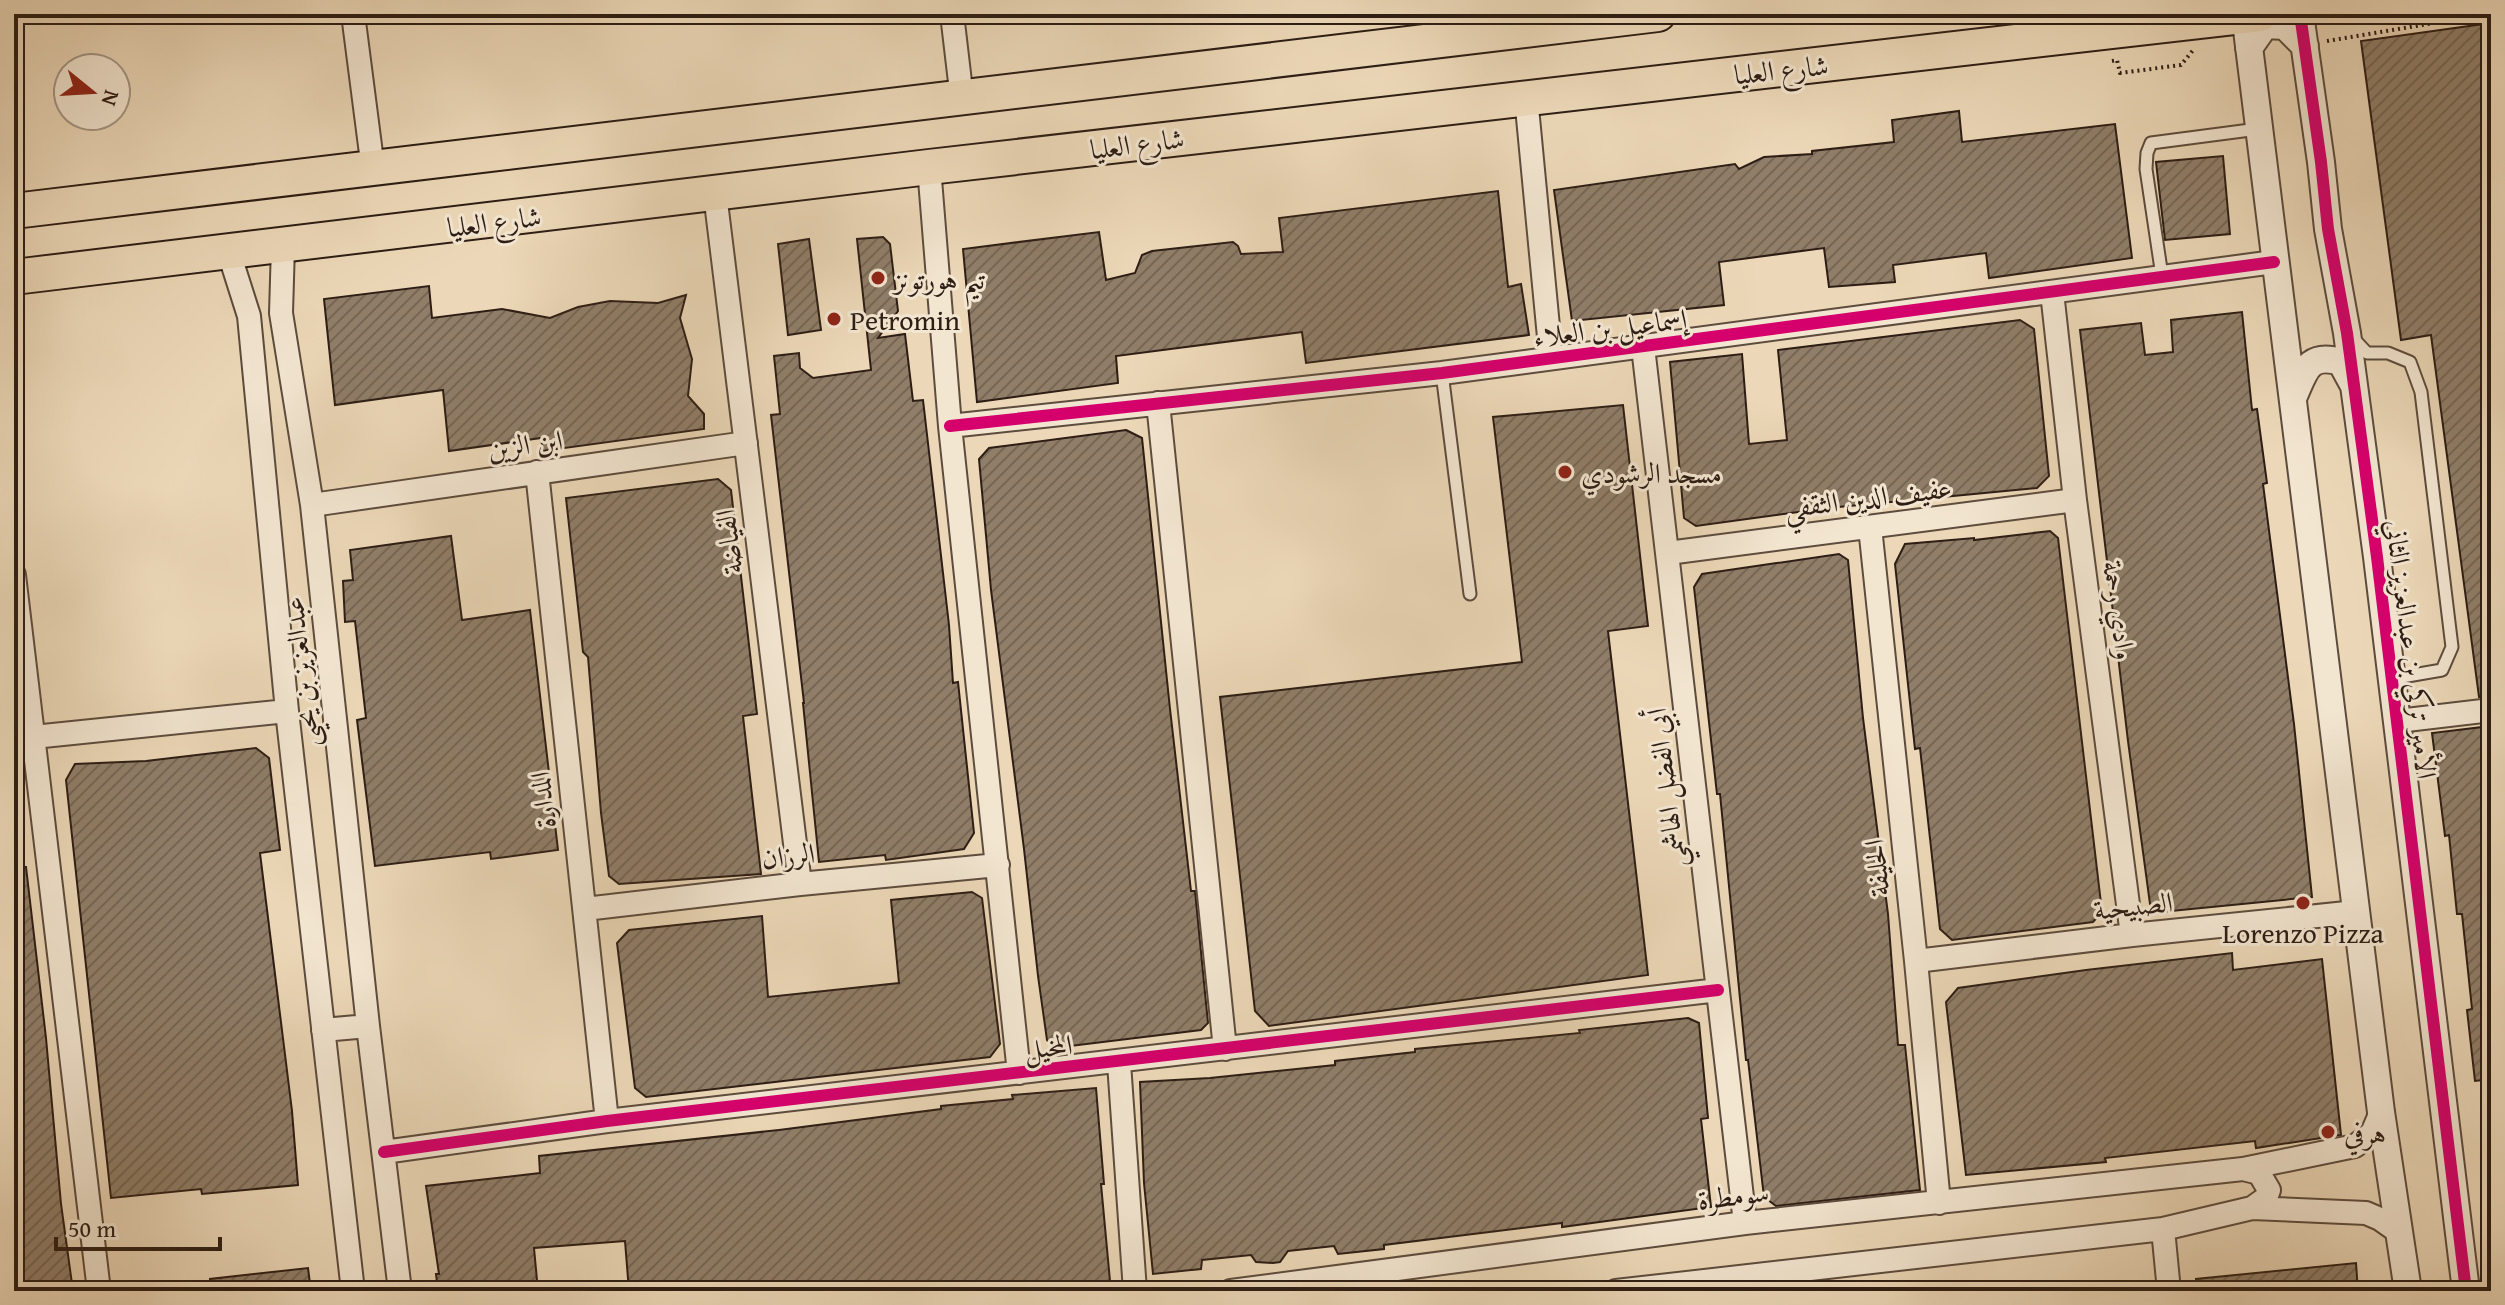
<svg xmlns="http://www.w3.org/2000/svg" width="2505" height="1305" viewBox="0 0 2505 1305" font-family="'Gentium Book Plus',Amiri,serif">
  <defs>
    <pattern id="building-hatch" width="6" height="6" patternUnits="userSpaceOnUse" patternTransform="scale(2)"><rect width="6" height="6" fill="#907e69"/><path d="M-1 1l2-2M0 6l6-6M5 7l2-2" fill="none" stroke="#766755"/></pattern>
  </defs>
  <rect width="100%" height="100%" fill="#ecd8b8"/>
  <filter id="stains"><feTurbulence type="fractalNoise" baseFrequency=".0025" numOctaves="4"/><feColorMatrix values="0 0 0 0 .2 0 0 0 0 .09 0 0 0 0 .02 0 0 0 .5 -.17"/></filter>
  <radialGradient id="worn" r=".72"><stop offset=".6" stop-color="#630" stop-opacity="0"/><stop offset="1" stop-color="#630" stop-opacity=".3"/></radialGradient>
  <path fill="url(#building-hatch)" stroke="#2d1d14" stroke-width="2" d="M2491,23v673l-12,1 -48,-362 -30,5 -40,-299z
    M1959,111l3,31 153,-18 17,134 -143,20 -3,-25 -93,12 2,17 -66,5 -5,-39 -105,14 5,43 -152,16 -18,-131 181,-26 4,5 25,-12 48,-3v-3l82,-9 -2,-22z
    M2223,156l7,78 -65,6 -9,-78z
    M1498,191l10,96 13,-3 8,51 -223,28 -4,-31 -186,24 2,27 -141,19 -14,-153 136,-17 7,48 29,-7 7,-18 10,-4 81,-9 5,4 3,8 42,-2 -4,-34z
    M883,237l7,7 8,67 -20,27 27,-4 8,67 10,-1 26,225 4,58 5,-1 16,151 -10,16 -78,11 -1,-5 -66,7 -16,-159h1l-33,-288 9,-1 -6,-58 25,-3 1,15 13,10 58,-8 -14,-131z
    M809,239l12,91 -33,5 -10,-91z
    M429,286l3,32 70,-9 48,9 28,-11 32,-6 48,2 28,-8 -6,23 12,41 -4,37 16,18v15l-161,22 -2,-13 -92,13 -6,-61 -108,15 -11,-106z
    M2242,312l10,98 5,-1 10,74 -4,1 31,240 18,173 -151,15 -11,-8 -22,-163 -48,-411 61,-7 4,32 28,-3 -2,-32z
    M2020,320l14,9 15,147 -12,12 -209,20 -132,18 -12,-8 -14,-156 72,-8 7,90 38,-4 -9,-90z
    M1623,405l25,221 -40,5 40,344 -379,51 -14,-15 -35,-314 302,-35 -29,-245z
    M1126,430l16,8 28,271 21,182h4l13,132 -7,7 -147,18 -7,-8 -9,-64 -14,-127 -33,-259 -12,-131 10,-11z
    M718,479l13,11 26,224 -14,2 18,158 -142,10 -10,-8 -8,-63 -13,-156 -5,-5 -17,-154z
    M2050,531l8,7 44,374 -9,10 -141,18 -12,-11 -20,-181 -5,1 -20,-185 10,-20 69,-6v2z
    M451,536l11,84 68,-10 28,240 -67,9 -1,-7 -115,14 -18,-146 9,-2 -11,-97 -10,1 -2,-41 10,-1 -3,-30z
    M1839,554l9,6 15,158 25,196 10,131h7l15,145 -144,16 -12,-9 -16,-137h-2l-26,-266h-3l-23,-207 8,-13z
    M2491,726v353l-16,2 -8,-71 5,-1 -10,-95h-5l-8,-79 -4,1 -13,-103z
    M256,748l13,10 11,92 -20,3 32,258 6,74 -96,9 -1,-5 -90,9 -45,-418 9,-16 71,-3z
    M14,867h12l20,171 15,166 12,87h-59z
    M972,892l10,6 18,146 -10,13 -344,40 -11,-9 -18,-145 12,-13 133,-14 6,81 131,-14 -8,-83z
    M2232,953l1,17 89,-11 19,176 -85,13 -1,-7 -150,17 1,4 -140,13 -20,-173 12,-14 128,-18z
    M1688,1018l11,5 9,95 -7,1 10,88 -149,20v-4l-178,22v4l-46,5 -4,-8 -46,5 -8,11 -7,1 -17,-1 -5,-7 -49,5 -1,9 -48,5 -9,-91 -4,-101 70,-4 125,-13v-4l80,-9v-3l165,-16 -1,-3z
    M1096,1088l8,96h-3l9,97 -87,10h-394l-4,-50 -91,7 4,43h-100l-2,-17h3l-13,-88 114,-13 -1,-17 240,-26 162,-21v-3l72,-7 -1,-4z
    M2356,1263l2,28h-161l-1,-12z
    M308,1268l3,23h-101v-12z"/>
  <g fill="none" stroke-linecap="round" stroke-linejoin="round">
    <g stroke="#5d4c3d" stroke-width="15">
      <path id="service" d="M2162,276l-16,-107 1,-16 4,-10 107,-14
        M2354,339l13,14h21l22,9 11,30 31,255 -10,23 -52,9
        M1442,373l28,221"/>
    </g>
    <g stroke="#5d4c3d" stroke-width="26">
      <path id="minor" d="M353,14l20,155
        M952,14l10,85
        M1526,97l25,261
        M929,167l21,259 69,647
        M715,194l85,690
        M283,246l-2,67 31,192 56,521 32,265
        M229,253l20,63 38,395 66,580
        M2052,292l23,208 57,435
        M1643,347l102,876
        M1158,403l67,646
        M950,426l492,-53 832,-111
        M537,472l70,649
        M312,505l434,-62
        M1870,527l46,434 23,242
        M1668,553l407,-53
        M14,575l85,716
        M2398,721l93,-11
        M14,739l273,-28
        M585,909l215,-25 198,-19
        M1916,961l216,-26 224,-23
        M323,1030l45,-4
        M1119,1063l16,228
        M384,1152l223,-31 1111,-131
        M2243,1169l16,4 10,17 -3,8 -14,10
        M2163,1229l6,62
        M1231,1291l514,-68 498,-54 112,-23 17,-13 9,-21
        M1616,1291l547,-62 89,-21 114,5 14,6 20,14"/>
    </g>
    <g stroke="#5d4c3d" stroke-width="30">
      <path id="tertiary" d="M2245,14l136,1098 27,179
        M2300,14l21,148 7,67 19,104 30,224 89,734
        M2249,48l16,-23 20,1 20,20
        M2293,398c12,-26 14,-46 48,-36l12,22"/>
    </g>
    <g stroke="#2d1d14" stroke-width="38">
      <path id="primary" d="M14,211l1644,-197
        M14,277l915,-110 1331,-153"/>
    </g>
    <path stroke="#2d1d14" stroke-width="4" stroke-dasharray="2 4" stroke-linecap="butt" d="M2327,41l160,-27
      M2112,61l5,-1 3,13 61,-8 13,-16"/>
    <use href="#service" stroke="#f3e6d1" stroke-width="11"/>
    <use href="#minor" stroke="#f3e6d1" stroke-width="22"/>
    <use href="#tertiary" stroke="#f3e6d1" stroke-width="26"/>
    <use href="#primary" stroke="#ecd8b8" stroke-width="34"/>
    <g stroke="#f3e6d1" stroke-width="17">
      <path id="cycleway" d="M2300,14l21,148 7,67 19,104 30,224 89,734
        M950,426l492,-53 832,-111
        M384,1152l223,-31 1111,-131"/>
    </g>
    <use href="#cycleway" stroke="#d6006c" stroke-width="12"/>
  </g>
  <g fill="#8f2418" stroke="#f3e6d1" stroke-width="3">
    <circle cx="878" cy="278" r="8"/>
    <circle cx="834" cy="319" r="8"/>
    <circle cx="1565" cy="472" r="8"/>
    <circle cx="2303" cy="903" r="8"/>
    <circle cx="2328" cy="1132" r="8"/>
  </g>
  <g text-anchor="middle" dominant-baseline="central" stroke-width="6" stroke-linejoin="round" paint-order="stroke">
    <g font-size="28" fill="#2d1d14" stroke="#f3e6d1">
      <text transform="translate(1781 69) rotate(-6)">شارع العليا</text>
      <text transform="translate(1137 143) rotate(-7)">شارع العليا</text>
      <text transform="translate(494 221) rotate(-7)">شارع العليا</text>
      <text transform="translate(1610 327) rotate(-7)">إسماعيل بن العلاء</text>
      <text transform="translate(525 444) rotate(-8)">ابن الزين</text>
      <text transform="translate(1868 497) rotate(-7)">عفيف الدين الثقفي</text>
      <text transform="translate(728 542) rotate(-97)">الفياضة</text>
      <text transform="translate(2120 610) rotate(82)">وادي رحمة</text>
      <text transform="translate(2412 649) rotate(83)">الأمير تركي بن عبدالعزيز الثاني</text>
      <text transform="translate(300 672) rotate(-96)">عبدالعزيز بن يحيى</text>
      <text transform="translate(1665 788) rotate(-97)">أبي الفضل الهاشمي</text>
      <text transform="translate(542 800) rotate(-96)">المدارة</text>
      <text transform="translate(788 855) rotate(-6)">الرزان</text>
      <text transform="translate(1876 868) rotate(-96)">الحليفة</text>
      <text transform="translate(2133 905) rotate(-6)">الصبيحية</text>
      <text transform="translate(1048 1046) rotate(-6)">المخيل</text>
      <text transform="translate(1733 1195) rotate(-7)">سومطرة</text>
    </g>
    <g font-size="28" fill="#2d1d14" stroke="#f3e6d1" text-anchor="start">
      <text x="894" y="278">تيم هورتونز</text>
      <text x="850" y="319">Petromin</text>
      <text x="1581" y="472">مسجد الرشودي</text>
      <text x="2303" y="932" text-anchor="middle">Lorenzo Pizza</text>
      <text x="2344" y="1132">هرفي</text>
    </g>
  </g>
  <rect width="2505" height="1305" fill="none" stroke="#ecd8b8" stroke-width="48"/>
  <rect x="16" y="16" width="2473" height="1273" fill="none" stroke="#2d1d14" stroke-width="4"/>
  <rect x="24" y="24" width="2457" height="1257" fill="none" stroke="#2d1d14" stroke-width="2"/>
  <g transform="translate(92 92) rotate(108)"><circle r="38" fill="#f3e6d1" stroke="#a49685" stroke-width="2"/>
  <path d="M0-6L14 30L0 20L-14 30Z" fill="#8f2418"/>
  <text y="-12" font-size="22" font-weight="bold" text-anchor="middle" fill="#2d1d14">N</text>
  </g>
  <path d="M56 1237v12h164v-12" fill="none" stroke="#2d1d14" stroke-width="4"/>
  <text x="68" y="1237" font-size="24" fill="#2d1d14" stroke="#f3e6d1" stroke-width="6" paint-order="stroke">50 m</text>
  <rect width="100%" height="100%" filter="url(#stains)"/>
  <rect width="100%" height="100%" fill="url(#worn)"/>
</svg>
